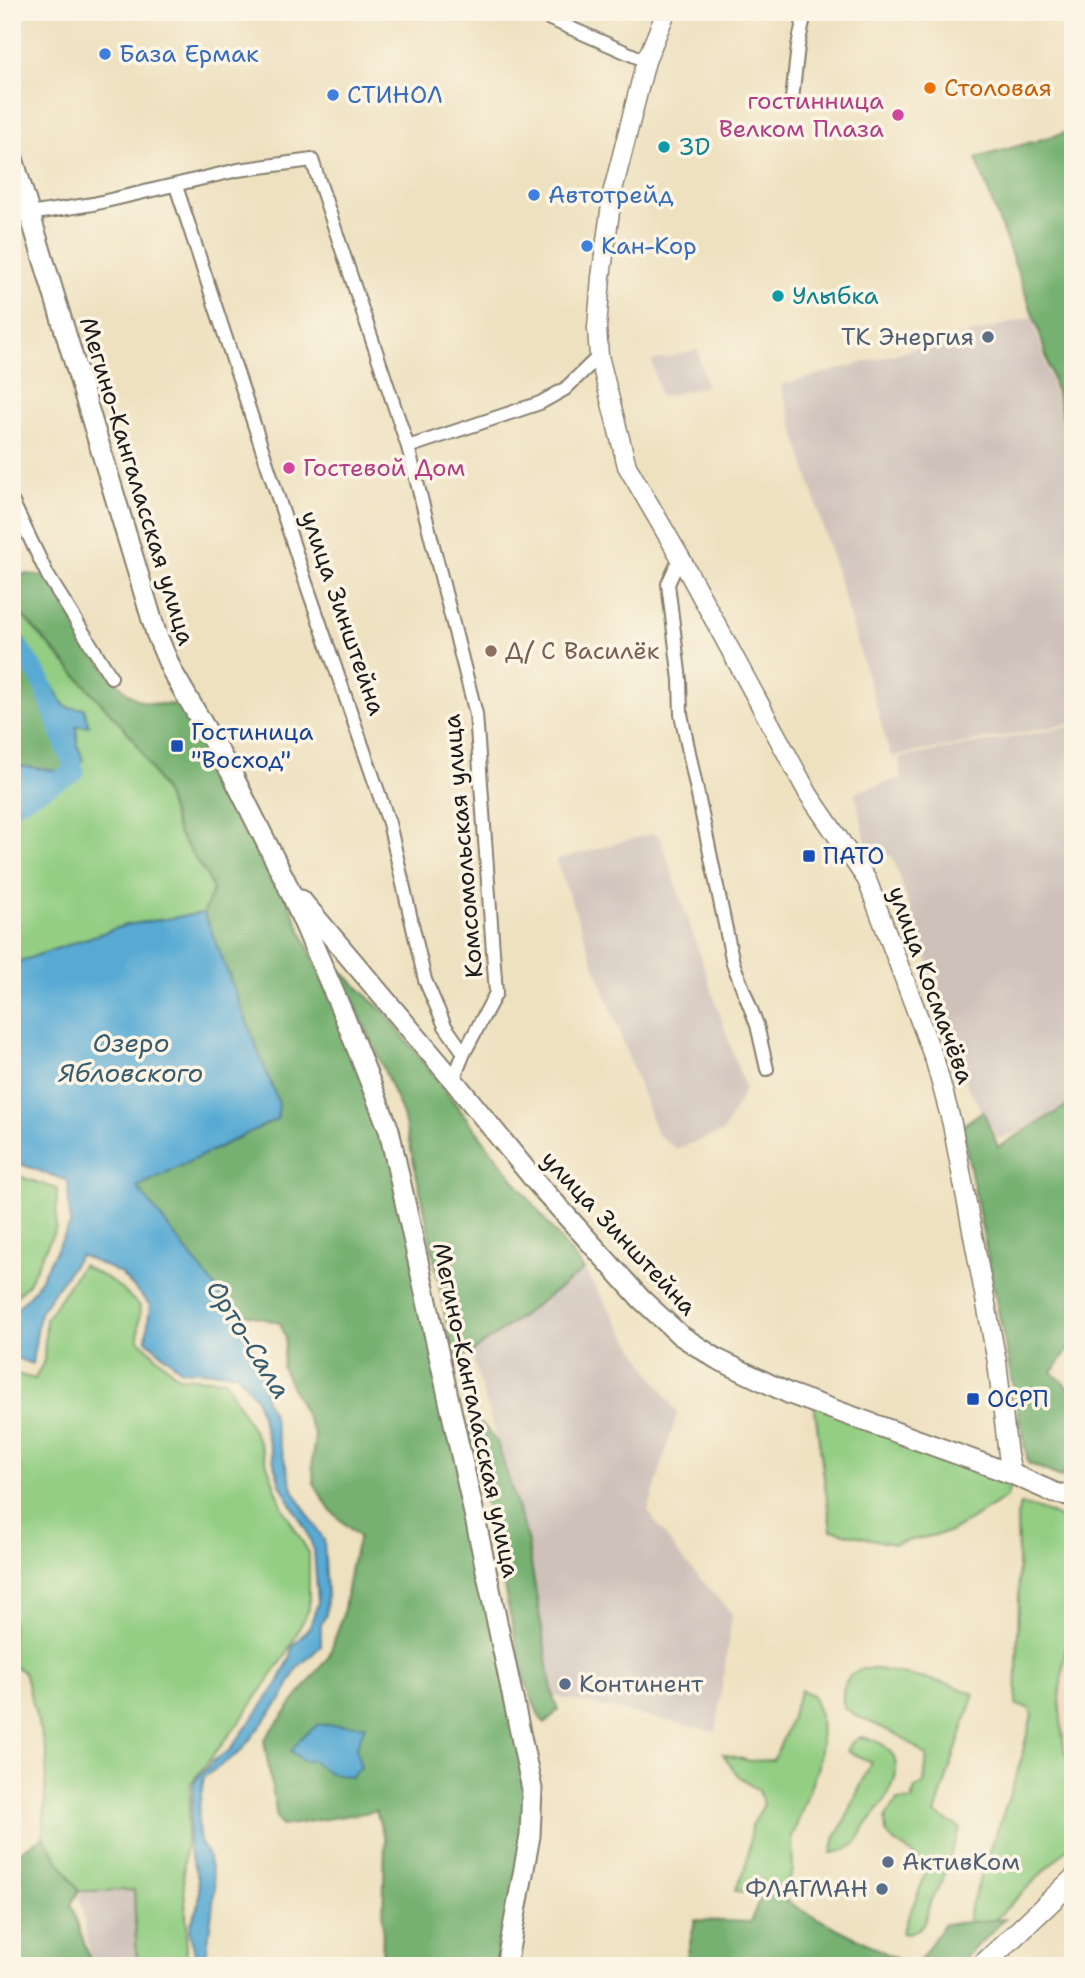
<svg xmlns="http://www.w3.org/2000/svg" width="1085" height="1978" viewBox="0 0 1085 1978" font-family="'Shantell Sans',sans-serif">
  <rect width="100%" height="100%" fill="#fcf5e5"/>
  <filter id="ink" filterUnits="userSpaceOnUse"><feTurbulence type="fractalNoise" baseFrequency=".0143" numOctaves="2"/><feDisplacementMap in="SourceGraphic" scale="14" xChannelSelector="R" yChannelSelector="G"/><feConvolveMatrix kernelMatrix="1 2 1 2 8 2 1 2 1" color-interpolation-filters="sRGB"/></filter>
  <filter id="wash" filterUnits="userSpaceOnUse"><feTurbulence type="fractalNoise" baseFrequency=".00686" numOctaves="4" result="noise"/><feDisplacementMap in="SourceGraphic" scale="28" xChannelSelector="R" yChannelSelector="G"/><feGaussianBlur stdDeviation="1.57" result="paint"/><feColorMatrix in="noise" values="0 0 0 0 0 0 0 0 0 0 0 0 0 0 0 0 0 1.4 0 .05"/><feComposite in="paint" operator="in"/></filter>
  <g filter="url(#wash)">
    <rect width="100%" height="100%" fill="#eee1c0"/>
    <path fill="#f1d5bd" d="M1073,1593v178l-9,-21 -5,-52z
      M12,1783l26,43 -26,14z"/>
    <path fill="#cec1ba" d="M1032,317l41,143v263l-182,34 -110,-372z
      M698,350l8,36 -46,11 -8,-36z
      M1073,726v271l-9,31 9,44v40l-75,27 -5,-11 -25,-40 -23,-77 -53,-155 -24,-4 -13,-60 46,-14 -2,-20z
      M654,833l6,4 85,252 -22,43 -47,17 -19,-15 -101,-274z
      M584,1270l93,143 -29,98 32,45 52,58 -16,118 -163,-36 -26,-157 -56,-186z
      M134,1890l3,76h-45l-13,-75z"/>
    <path fill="#93ce83" stroke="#587550" stroke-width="2" d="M12,604l122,135 32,56 12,38 29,43 6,13 -9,24 -78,12 -114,39v-156l24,-9 39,-27 -63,-135z
      M12,1174l45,15 -1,39 -28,56 -16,17z
      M82,1265l30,16 28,25 -2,33 40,38 47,3 33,60 25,68 26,45v56l-23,46 -50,72 -45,56 -8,93 4,50 -2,40h-48l-3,-76 -55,1 -36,-54 4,-82 -23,-83 -12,-7v-292l23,6 9,-18 2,-42z
      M814,1402l198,72 -5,23 -57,35 -57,12 -62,-14z
      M1020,1504c20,6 43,9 53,30v59l-14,105 5,52 9,21v72l-97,95 -12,3 6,-33 48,-137 14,-56 -3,-7 -13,-3 3,-108 -2,-80z
      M860,1669h18l71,15 25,10 -39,120 25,14 -19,55 -10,17 -7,23 -5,6 -14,5 -3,-1 24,-60 -1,-7 -19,-17 -12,-7 -8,-10 -1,-13 12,-19 15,1 3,-13 9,-4 3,-28 -27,-20 -41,-19 -16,-10c-1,-20 -1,-27 17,-38z
      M801,1690l11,5 8,20 1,26 -3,26 -26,70 1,33 -13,34 -21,-10 -24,-3 11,-24 6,-41 12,-22 -5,-13 -20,-14 -16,-23 27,7 23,-1 10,-21z
      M861,1737c12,1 21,5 29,14 18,23 -8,55 -23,73 -5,6 -6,15 -11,19 -7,7 -16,9 -25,10l4,-17 10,-15 26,-59 -24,-11 5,-9z"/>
    <path fill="#76b171" stroke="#496646" stroke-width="2" d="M1071,131l2,6v316l-34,-122 -63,-173z
      M12,573l36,3c20,31 60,113 93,125 14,5 34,3 49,4l43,71 156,354 143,659 -26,177h-124l3,-126 -9,-29 -94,15 -5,-8 -13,-78 65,-84 14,-42 8,-48 8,-29 -29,-27 -16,-26 -2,-24 3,-25 -33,-68 4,-29 -6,-15 -34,-9 -18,-10 -92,-117 141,-68 2,-15 -75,-191 9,-24 -6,-13 -29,-43 -12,-38 -32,-56 -122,-135z
      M12,637l29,43 34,92h-16l-47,-7z
      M336,966l50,48 198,256 -113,83 -17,8 -29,-149 -22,-97 -28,-67z
      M1073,1102v241l-21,29 21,20v74l-12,11 -33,-14 -66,-337 21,-15 15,36z
      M473,1420l13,8 11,14 30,97 26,157 5,14 -13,14 -6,-8 -15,-37 -34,-157 -23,-95z
      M43,1837l36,54 -8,13 21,62h-80v-110z
      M765,1887l38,24 108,55h-226l10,-46 55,2z
      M1005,1919l-49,47h-40l28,-42z"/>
    <path fill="#59aad4" stroke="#3a6378" stroke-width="2" d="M12,620l52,85 6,3h14l5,18h-13l2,20 5,14c-13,24 -46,39 -71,48v-43l54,7 10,-14 -5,-23 -15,-30 -14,-13 -30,-50z
      M204,913l75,191 -2,15 -140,68 91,117 30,52 8,45 6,11 5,23 17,57 30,48 3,55 -1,20 -5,10v21l-24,22 -14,29 -43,55 -36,25c-3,20 -9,44 -4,63 2,7 2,4 5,10 4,6 9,31 10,38l-10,78h-9c1,-13 -4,-21 -6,-33 -1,-11 5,-16 8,-26 2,-8 1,-20 0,-28 -3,-13 -10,-24 -10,-38l6,-59 19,-21 17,-11 48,-67 13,-27 1,-9 17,-19 9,-25 -4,-53 -8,-20 -26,-46 -24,-86 -19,-25 -56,-3 -35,-30 4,-35 -30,-32 -40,-18 -40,57 -8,52 -19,-7 -1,-43 23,-25 35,-64 -2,-44 -56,-20v-197l114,-39z
      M318,1725h47l-9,24 5,19 -10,9 -24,-5 -14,-11h-10l-12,-10 12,-15z"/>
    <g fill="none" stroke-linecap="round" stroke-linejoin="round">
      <path stroke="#59aad4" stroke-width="19" d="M12,637l29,43 34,92 -63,33"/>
    </g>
  </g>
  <g filter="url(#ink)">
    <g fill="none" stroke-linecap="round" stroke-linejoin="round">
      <g stroke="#857e6e" stroke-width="16">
        <path id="street" d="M534,12l112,49
          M792,99l6,-53 7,-34
          M176,186l129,394 84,243 36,157 20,46 19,27
          M29,214l64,-10 145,-34 74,-10 96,287 68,267 20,279 -32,60 -11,27
          M408,447l132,-44 25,-14 34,-33
          M12,501l36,75 63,101
          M680,557l-12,27 12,96 1,34 52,249 24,62 10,44"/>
      </g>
      <g stroke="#857e6e" stroke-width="21">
        <path id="secondary" d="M666,12l-20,49 -33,129 -12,87 -4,51 2,28 28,110 53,91 129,238 58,85 68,181 17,63 45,238 11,93 4,19"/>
      </g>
      <g stroke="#857e6e" stroke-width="23">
        <path id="primary" d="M12,155l144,478 16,38 61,105 53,106 59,136 44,112 88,397 55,262 -2,47 -24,130
          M301,900l152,180 83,102 105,117 39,36 37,24 73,35 222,80 43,19 18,3"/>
      </g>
      <g stroke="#857e6e" stroke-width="24">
        <path id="highway" d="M982,1966l91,-86"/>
      </g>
      <use href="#street" stroke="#fff" stroke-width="12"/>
      <use href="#secondary" stroke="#fff" stroke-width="18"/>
      <use href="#primary" stroke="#fff" stroke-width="19"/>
      <use href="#highway" stroke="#fff" stroke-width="21"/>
    </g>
  </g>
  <g fill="#3f7fe0" stroke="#fcf5e5" stroke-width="2.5">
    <circle cx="105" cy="54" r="7"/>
    <circle cx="333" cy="95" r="7"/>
    <circle cx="534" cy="195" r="7"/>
    <circle cx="587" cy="246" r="7"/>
  </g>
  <circle fill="#e8710a" stroke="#fcf5e5" stroke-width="2.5" cx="930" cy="88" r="7"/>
  <g fill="#d1479c" stroke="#fcf5e5" stroke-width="2.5">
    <circle cx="898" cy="115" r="7"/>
    <circle cx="289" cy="468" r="7"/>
  </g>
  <g fill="#0f9aa8" stroke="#fcf5e5" stroke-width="2.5">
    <circle cx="664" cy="147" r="7"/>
    <circle cx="778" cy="296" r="7"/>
  </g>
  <g fill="#5c6f8a" stroke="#fcf5e5" stroke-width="2.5">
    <circle cx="988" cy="337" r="7"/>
    <circle cx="565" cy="1684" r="7"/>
    <circle cx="888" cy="1862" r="7"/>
    <circle cx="882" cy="1889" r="7"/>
  </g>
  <circle fill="#8d6e63" stroke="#fcf5e5" stroke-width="2.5" cx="491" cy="651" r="7"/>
  <g fill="#1a4fb4" stroke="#fcf5e5" stroke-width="2.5">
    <rect x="170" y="739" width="14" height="14" rx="3.5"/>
    <rect x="802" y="849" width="14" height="14" rx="3.5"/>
    <rect x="966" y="1392" width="14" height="14" rx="3.5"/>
  </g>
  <g text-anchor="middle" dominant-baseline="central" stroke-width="7" stroke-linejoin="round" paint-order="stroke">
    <g font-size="24" fill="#366cbe" stroke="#fcf5e5" text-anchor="start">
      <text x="119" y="54">База Ермак</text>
      <text x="347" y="95">СТИНОЛ</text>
      <text x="548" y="195">Автотрейд</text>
      <text x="601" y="246">Кан-Кор</text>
    </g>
    <g font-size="24" fill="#c56008" stroke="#fcf5e5" text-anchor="start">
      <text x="944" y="88">Столовая</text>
    </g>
    <g font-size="24" fill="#b23c85" stroke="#fcf5e5" text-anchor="end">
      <text x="884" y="101">гостинница<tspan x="884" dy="28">Велком Плаза</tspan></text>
      <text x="303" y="468" text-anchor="start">Гостевой Дом</text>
    </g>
    <g font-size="24" fill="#0d838f" stroke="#fcf5e5" text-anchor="start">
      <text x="678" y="147">3D</text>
      <text x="792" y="296">Улыбка</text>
    </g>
    <g font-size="24" fill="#4e5e75" stroke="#fcf5e5" text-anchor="end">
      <text x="974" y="337">ТК Энергия</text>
      <text x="579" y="1684" text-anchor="start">Континент</text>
      <text x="902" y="1862" text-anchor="start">АктивКом</text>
      <text x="868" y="1889">ФЛАГМАН</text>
    </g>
    <g font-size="24" fill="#1c1c1c" stroke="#fcf5e5">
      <text transform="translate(137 481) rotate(73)">Мегино-Кангаласская улица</text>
      <text transform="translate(343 613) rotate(71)">улица Зинштейна</text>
      <text transform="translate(463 846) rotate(-95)">Комсомольская улица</text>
      <text transform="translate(931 985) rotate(70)">улица Космачёва</text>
      <text transform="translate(619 1233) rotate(47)">улица Зинштейна</text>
      <text transform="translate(476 1410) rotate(78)">Мегино-Кангаласская улица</text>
    </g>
    <g font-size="24" fill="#785e54" stroke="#fcf5e5" text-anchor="start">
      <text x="505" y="651">Д/ С Василёк</text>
    </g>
    <g font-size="24" fill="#164399" stroke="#fcf5e5" text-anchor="start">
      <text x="191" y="732">Гостиница<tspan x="191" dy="28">"Восход"</tspan></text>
      <text x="823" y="856">ПАТО</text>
      <text x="987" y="1399">ОСРП</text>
    </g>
    <g font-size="26" font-style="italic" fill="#375c6f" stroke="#fcf5e5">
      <text x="131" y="1042">Озеро<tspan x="131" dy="30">Ябловского</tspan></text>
      <text transform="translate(249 1339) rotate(58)">Орто-Сала</text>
    </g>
  </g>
  <rect width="1085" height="1978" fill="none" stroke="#fcf5e5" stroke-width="42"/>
</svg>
